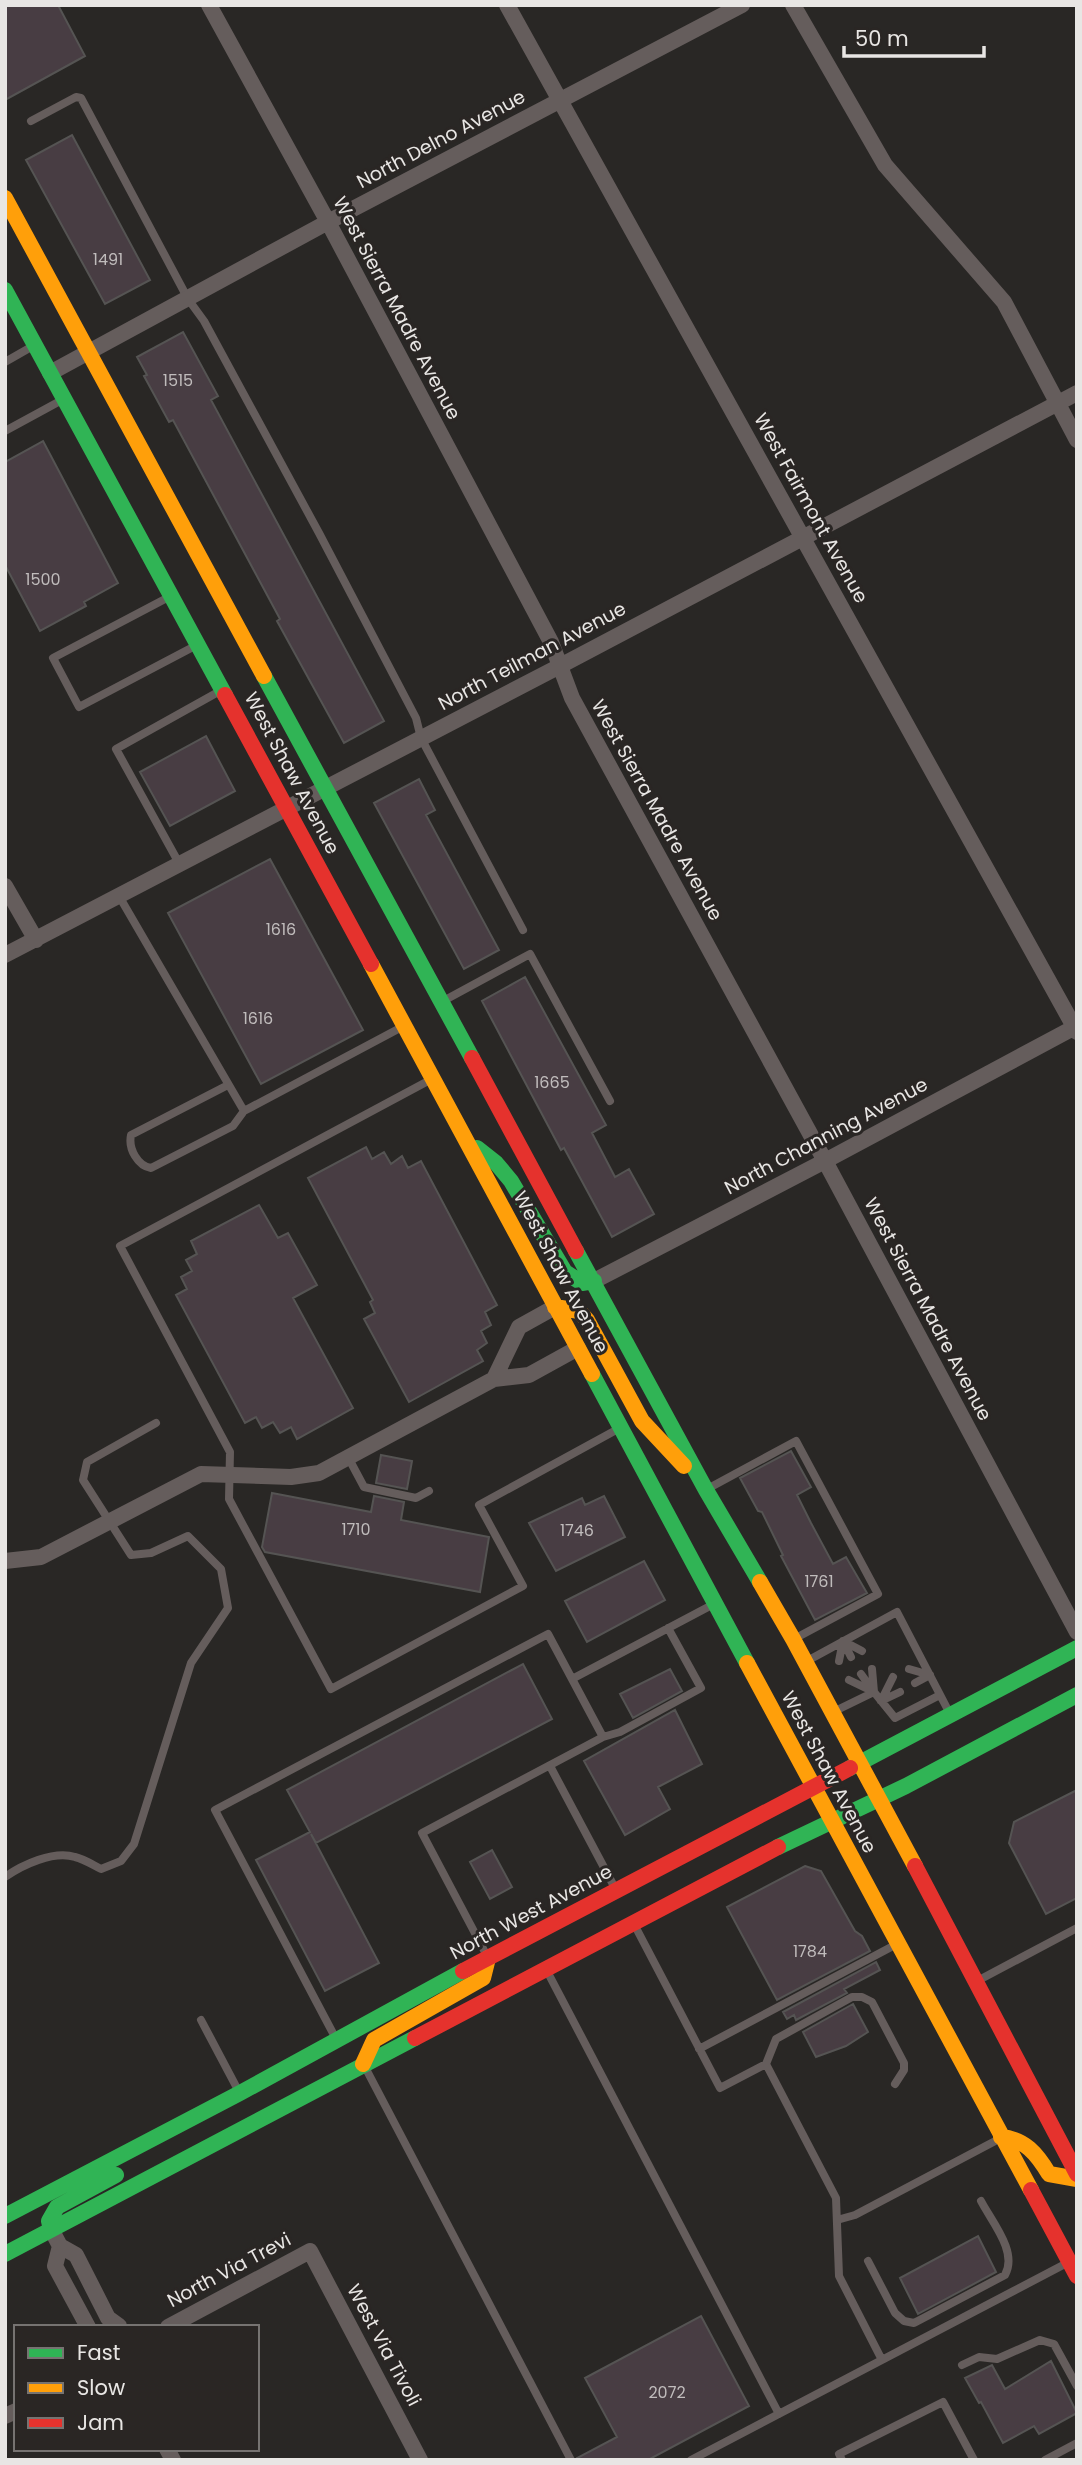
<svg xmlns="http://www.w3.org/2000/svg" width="1082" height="2465" viewBox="0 0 1082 2465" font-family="Poppins,sans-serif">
  <rect width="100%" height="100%" fill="#292725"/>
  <path fill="#483d43" stroke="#555453" stroke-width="2" d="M5,5h53l27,51 -80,44z
    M72,135l78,145 -45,24 -79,-144z
    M183,332l35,64 -7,4 173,321 -40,22 -67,-122 3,-2 -107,-199 -4,2 -25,-46 3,-1 -10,-18z
    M43,441l75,142 -34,19 2,4 -46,25 -35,-66v-103z
    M206,736l29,55 -65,35 -30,-54z
    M419,779l16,31 -9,5 73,135 -35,19 -90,-166z
    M270,859l93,171 -102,54 -93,-171z
    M525,977l81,148 -14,8 23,44 14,-8 25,45 -42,23 -48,-89 -3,2 -79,-149z
    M366,1147l6,12 12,-7 7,12 11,-8 6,12 13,-7 76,144 -12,7 6,13 -10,6 6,12 -10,7 6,11 -74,41 -45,-83 11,-6 -5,-11 3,-2 -65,-122z
    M259,1205l19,33 10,-5 29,52 -24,13 60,110 -56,31 -6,-12 -11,6 -7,-11 -11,6 -6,-11 -11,6 -69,-128 11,-6 -6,-12 11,-6 -6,-11 11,-6 -6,-13z
    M791,1451l20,36 -14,8 14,28 22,41 13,-7 21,36 -52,27 -34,-64 2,-1 -21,-43 -4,-1 -18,-33z
    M381,1455l31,6 -5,28 -31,-6z
    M272,1493l99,19 3,-16 30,6 -3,18 88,17 -9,55 -215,-40 -3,-5z
    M604,1496l21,41 -69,34 -27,-48 53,-25 3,7z
    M644,1561l21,39 -78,42 -22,-41z
    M523,1664l29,55 -236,124 -5,-9 68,129 -54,28 -69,-131 54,-28 -23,-42z
    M670,1669l12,22 -49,27 -13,-24z
    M675,1710l27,54 -44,23 12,22 -45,26 -41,-74z
    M1077,1790v108l-31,16 -37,-71 5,-21z
    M492,1850l20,37 -22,12 -20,-37z
    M805,1866l16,5 34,60 7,5 8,15 -93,49 -50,-93z
    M876,1962l4,8 -36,19 3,4 -51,27 -2,-5 -7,4 -4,-7z
    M853,2004l15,28 -22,14 -30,11 -13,-25z
    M978,2236l18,36 -78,42 -18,-36z
    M701,2316l48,90 -101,54h-71v-2l40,-21 -32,-59z
    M1051,2361l26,52 -38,21 -5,-8 -31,17 -22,-41 -2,1 -14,-25 27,-13 13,24z"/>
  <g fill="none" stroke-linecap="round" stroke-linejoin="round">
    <path stroke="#655d5c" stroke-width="8" d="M31,121l45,-24 5,1 107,201 16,22 115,212 97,185 5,20 102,192
      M5,362l28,-16
      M5,431l57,-31
      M167,598l-114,60 26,49 116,-61
      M180,865l-64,-116 104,-58
      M119,896l125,215 158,-84
      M445,1000l85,-46 80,147
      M430,1080l-310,166 110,206 -1,47 102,190 192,-103 -44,-81 139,-76
      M228,1085l-97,50c-3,14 7,31 20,33l82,-42 11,-15
      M348,1457l16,30 52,11 13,-7
      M709,1488l87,-47 82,153 -84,45
      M851,1657l-8,-16 19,10
      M807,1661l90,-49 52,100
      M839,1661l4,-20
      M909,1669l21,6 -15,8
      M861,1674l13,18 -2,-23
      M893,1677l-12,24 19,-9
      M572,1679l140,-74
      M874,1692l21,26 45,-23
      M835,1711l39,-19 -25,-12
      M603,1737l17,-5 81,-44 -33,-60
      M550,1766l66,124
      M5,1877c17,-12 49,-27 70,-20 9,2 18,8 26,12l20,-8 13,-17 57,-181 37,-55 -7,-39 -33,-33 -37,17 -20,2 -48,-75 4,-18 69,-39
      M634,1924l86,164 46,-24 70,134 3,78 43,84
      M547,1971l232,443
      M979,1980l98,-52
      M201,2020l37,70
      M335,2037l-120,-227 333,-176 55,103 -181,96 65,123
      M699,2049l196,-104
      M766,2064l10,-25 76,-42h10l10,5 32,61v7l-9,14
      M365,2067l206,393
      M837,2220l18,-5 144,-76
      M868,2261l27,52 9,8 10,2 91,-48c13,-23 -13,-53 -24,-74
      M962,2365l17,-8 18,2 43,-19 14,4 23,42
      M691,2460l376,-197
      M842,2460l-3,-6 104,-52 31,58
      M1045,2460l32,-17"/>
    <path stroke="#655d5c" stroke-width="16" d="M209,5l119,217 223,420 21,56 253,463 252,471
      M507,5l570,1027
      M793,5l92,160 119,137 73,138
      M50,373l278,-151 414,-217
      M5,886l31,54
      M5,955l555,-289 517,-273
      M594,1281l231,-120 252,-135
      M494,1379l25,-52 36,-20
      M5,1561l36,-4 160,-83 90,3 28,-4 175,-94 35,-4 49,-27
      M51,2229l9,17 16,9 32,63 11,8
      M60,2246l-5,20 33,61
      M168,2327l142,-76 110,209
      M5,2416l11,-5
      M167,2449l6,11"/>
    <path stroke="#30b455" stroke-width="16" d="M5,290l220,405
      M264,676l208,382
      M477,1148l19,15 15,18 54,91 17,11 12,-2
      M576,1251l130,239 54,92
      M592,1374l155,289
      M850,1768l227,-120
      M778,1847l128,-61 171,-91
      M5,2216l235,-123 223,-122
      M51,2229l-2,-8 8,-14 59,-32
      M5,2254l410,-216"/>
    <path stroke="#ff9f0a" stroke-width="16" d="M5,198l259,478
      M371,964l221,410
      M555,1307l24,4 8,9 55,101 42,45
      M760,1582l33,57 122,227
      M747,1663l284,527
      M363,2064l11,-24 109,-62 5,-20
      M1001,2137c24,2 36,17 48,37l28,5"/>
    <path stroke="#e5322d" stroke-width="16" d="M225,695l146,269
      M472,1058l104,193
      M915,1866l162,308
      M463,1971l387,-203
      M415,2038l363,-191
      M1031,2190l46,86"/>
  </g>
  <g text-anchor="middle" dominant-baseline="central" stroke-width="6" stroke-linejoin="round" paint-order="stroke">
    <g font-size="16" fill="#c0bcbc">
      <text x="108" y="259">1491</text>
      <text x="178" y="380">1515</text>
      <text x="43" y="579">1500</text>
      <text x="281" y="929">1616</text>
      <text x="258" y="1018">1616</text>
      <text x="552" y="1082">1665</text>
      <text x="356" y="1529">1710</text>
      <text x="577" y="1530">1746</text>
      <text x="819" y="1581">1761</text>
      <text x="810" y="1951">1784</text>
      <text x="667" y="2392">2072</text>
    </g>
    <g font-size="19" fill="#e8e6e4" stroke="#2a2624">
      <text transform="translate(441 139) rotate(-28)">North Delno Avenue</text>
      <text transform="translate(397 308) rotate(62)">West Sierra Madre Avenue</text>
      <text transform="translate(811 508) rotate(61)">West Fairmont Avenue</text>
      <text transform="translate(532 656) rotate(-28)">North Teilman Avenue</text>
      <text transform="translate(292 773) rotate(62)">West Shaw Avenue</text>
      <text transform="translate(657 810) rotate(61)">West Sierra Madre Avenue</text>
      <text transform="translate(826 1136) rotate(-28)">North Channing Avenue</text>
      <text transform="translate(561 1272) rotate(62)">West Shaw Avenue</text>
      <text transform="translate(928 1309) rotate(62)">West Sierra Madre Avenue</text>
      <text transform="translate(829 1772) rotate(62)">West Shaw Avenue</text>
      <text transform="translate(531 1912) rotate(-28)">North West Avenue</text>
      <text transform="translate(229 2270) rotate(-28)">North Via Trevi</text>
      <text transform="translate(384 2345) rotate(62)">West Via Tivoli</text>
    </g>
  </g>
  <rect width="1082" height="2465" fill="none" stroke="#e8e6e4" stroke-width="14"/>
  <rect x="14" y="2325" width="245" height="126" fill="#2a2624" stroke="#767371" stroke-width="2"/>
  <rect x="28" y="2348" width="35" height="10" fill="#30b455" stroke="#767371" stroke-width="2"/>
  <text x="77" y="2360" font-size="21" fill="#e8e6e4">Fast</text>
  <rect x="28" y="2383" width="35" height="10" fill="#ff9f0a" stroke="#767371" stroke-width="2"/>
  <text x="77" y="2395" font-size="21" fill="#e8e6e4">Slow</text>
  <rect x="28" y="2418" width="35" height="10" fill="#e5322d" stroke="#767371" stroke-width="2"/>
  <text x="77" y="2430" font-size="21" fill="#e8e6e4">Jam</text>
  <path d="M844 46v10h140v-10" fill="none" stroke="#e8e6e4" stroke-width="3.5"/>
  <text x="855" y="46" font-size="21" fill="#e8e6e4" stroke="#2a2624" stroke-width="5" paint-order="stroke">50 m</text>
</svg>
